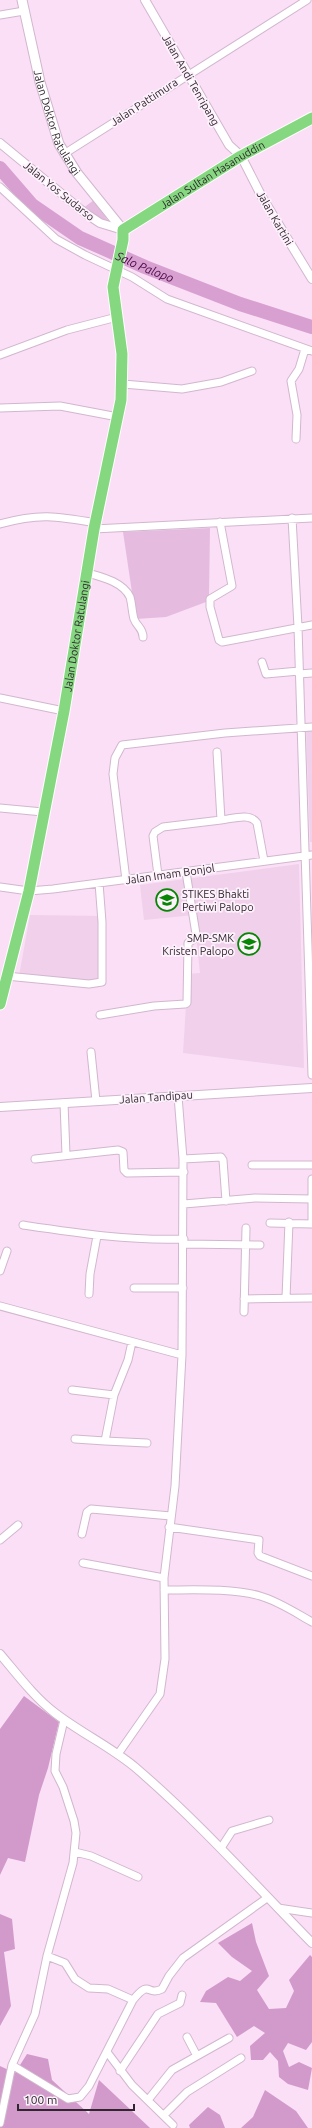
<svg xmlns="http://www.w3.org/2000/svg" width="312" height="2128" viewBox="0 0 312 2128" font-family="Ubuntu,sans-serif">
  <rect width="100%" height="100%" fill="#fadff6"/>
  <path fill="#f1d0ec" d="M306,728h6v114h-2z
    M299,864l5,204 -121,-15 5,-79 12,-1 -6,-58 -50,5 -4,-35z
    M30,915l72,1 -1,68 -82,-8z"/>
  <path fill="#e6bbe0" d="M94,200l14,21 -5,1 -21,-13z
    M210,528l-1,68 -3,6 -40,15 -30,2 -13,-87z"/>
  <path fill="#d29acb" d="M24,1696l35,26 -11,46 -9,27 -14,67 -17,-4 -8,17v-146z
    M0,1914l12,5 3,30 -11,3 7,54 -11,20z
    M252,1923l4,19 13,34 -12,14 12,19 17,-1 8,-17 -5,-11 21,-25 2,2v85l-6,8 -18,-7 -5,8 6,16 10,-5 13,6 -4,22 -20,-6 -9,-7 -1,-16 -8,-9 -7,8h-12l-1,-14 15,-13 -11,-7 -17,11 -21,-34 -16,-1 6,-11 22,-14 12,4 12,-10 -20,-14 -14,-14z
    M27,2054l21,5 4,21 37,34 10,-34 51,48h-150v-62l15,7z
    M265,2090l31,21 12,17h-67l12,-11z
    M208,2107l12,8 5,13h-35l-1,-3z"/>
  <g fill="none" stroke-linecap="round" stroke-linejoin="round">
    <path stroke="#d8a0d1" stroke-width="14" id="s1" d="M0,168l32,37 48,33 65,29 95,37 72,23"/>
    <g stroke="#d1b7ce" stroke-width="9">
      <path id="minor" d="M0,15l24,-4
        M64,154l243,-154
        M0,187l56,52 29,16 47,22 35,22 145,52
        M0,355l67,-25 50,-13
        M123,384l59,5 39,-7 31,-11
        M0,408l60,-2 58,11
        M296,439l1,-24 -6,-34 8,-12 6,-20
        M292,518l6,109 14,448
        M220,522l12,64 -22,13v8l9,33 3,2 90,-17
        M0,524c39,-11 56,-8 96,-1
        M94,529l218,-11
        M88,573c14,4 35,9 42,24 2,7 2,15 4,22 3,8 9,9 9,18
        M262,662l4,12 33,-3
        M299,674l13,-1
        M0,698l64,13
        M0,808l43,4
        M221,820c11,-1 29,-8 36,3l7,38
        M158,875l-5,-39 2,-4 8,-5 58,-7 -4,-68
        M126,880l-13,-106 2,-16 7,-13 103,-12 87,-6
        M0,887l29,4 24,-2 259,-34
        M6,976l83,8 13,-2v-60l-3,-39
        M100,1015l54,-9 31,-2 2,-1 1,-60 6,-4 2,-5 -10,-62
        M91,1052l5,49
        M64,1103l2,52
        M35,1159l83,-9 5,2 1,18 3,3 57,-1
        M183,1159l38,-2 2,3 3,41
        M252,1165h60
        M184,1204l71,-6 56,1
        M270,1223l42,1
        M312,1224v-45
        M23,1225c54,8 107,16 161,14
        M184,1244l76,1
        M0,1271l7,-20
        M134,1288h49
        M89,1294l1,-20 7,-38
        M286,1298l3,-76
        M244,1299l68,-1
        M0,1306l182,49
        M244,1312l2,-84
        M132,1342l-4,18 -14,35 -9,46 42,2
        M72,1390l42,5
        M75,1439l30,2
        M169,1527l90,13 -1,13 2,3 52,20
        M82,1534l5,-22 4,-3 80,7
        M0,1540l18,-15
        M83,1563l81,15
        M164,1590c29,0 68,-2 96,6 18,5 36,17 52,26
        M118,1754l42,-60 5,-35 -1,-81 11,-92 7,-131 1,-196 -5,-63
        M221,1848l11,-17 37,-11
        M75,1852l16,4 47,21
        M278,1908l34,5
        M47,1956l18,7 10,16 14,9 19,1 25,11
        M187,2037l10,19
        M107,2052l25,33 41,40
        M12,2065l56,34 12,-2 9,-11 44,-86c18,-22 13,-3 29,-11l7,-13 14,-18 84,-60
        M120,2071l38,-57 22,-11 2,-8
        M148,2100l24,-30 57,-32
        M164,2115l23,-23 54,-34
        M0,2123l12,-58 23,-51 12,-58 26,-93 3,-30 -2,-12 -11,-34 -8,-16 1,-17 8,-34"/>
    </g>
    <g stroke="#d1b7ce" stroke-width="10">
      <path id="tertiary" d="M145,0l84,145 12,11 21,41 50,82
        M0,143l85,70 15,10 23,7
        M0,1107l312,-19
        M0,1654c17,20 34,43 55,59 26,20 56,34 81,55 63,54 118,116 176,175"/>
    </g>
    <g stroke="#d1b7ce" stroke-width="11">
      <g id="secondary">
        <path id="s2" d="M22,0l18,82 19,62 18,29 46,57"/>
      </g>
    </g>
    <g stroke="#fff" stroke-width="13">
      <g id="trunk">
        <path id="s3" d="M0,1004l29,-113 35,-180 30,-182 27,-129 1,-46 -9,-67 10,-47v-10l118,-74 71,-38"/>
      </g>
    </g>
    <use href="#minor" stroke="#fff" stroke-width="7"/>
    <use href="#tertiary" stroke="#fff" stroke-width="8"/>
    <use href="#secondary" stroke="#fff" stroke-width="9"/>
    <use href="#trunk" stroke="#86d880" stroke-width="11"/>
  </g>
  <defs>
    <g id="school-ring" transform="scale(1.15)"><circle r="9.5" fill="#fdf2fb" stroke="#078605" stroke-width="1.5"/><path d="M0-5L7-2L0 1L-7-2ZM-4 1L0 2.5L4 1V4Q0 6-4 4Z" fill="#078605"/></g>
  </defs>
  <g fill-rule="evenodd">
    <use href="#school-ring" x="167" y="900"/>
    <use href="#school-ring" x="249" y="944"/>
  </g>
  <g text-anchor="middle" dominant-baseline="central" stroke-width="3.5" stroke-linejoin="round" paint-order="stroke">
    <g font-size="11" fill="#30262f" stroke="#fdf2fb">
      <text transform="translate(191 80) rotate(60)">Jalan Andi Tenripang</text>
      <text transform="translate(144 102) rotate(-33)">Jalan Pattimura</text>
      <text stroke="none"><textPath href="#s2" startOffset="128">Jalan Doktor Ratulangi</textPath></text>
      <text stroke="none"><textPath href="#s3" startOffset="893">Jalan Sultan Hasanuddin</textPath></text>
      <text transform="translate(59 191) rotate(39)">Jalan Yos Sudarso</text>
      <text transform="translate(275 218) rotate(60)">Jalan Kartini</text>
      <text stroke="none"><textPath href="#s3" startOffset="376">Jalan Doktor Ratulangi</textPath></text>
      <text transform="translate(170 874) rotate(-8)">Jalan Imam Bonjol</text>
      <text transform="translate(156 1097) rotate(-4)">Jalan Tandipau</text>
    </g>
    <g font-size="11" fill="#30262f" stroke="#fdf2fb" text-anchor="start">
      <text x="182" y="894">STIKES Bhakti<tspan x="182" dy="13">Pertiwi Palopo</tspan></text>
      <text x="234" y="938" text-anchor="end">SMP-SMK<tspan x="234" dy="13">Kristen Palopo</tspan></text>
    </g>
    <g font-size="12" font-style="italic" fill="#490445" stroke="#fdf2fb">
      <text stroke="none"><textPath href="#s1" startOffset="178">Salo Palopo</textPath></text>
    </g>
  </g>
  <path d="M18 2104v6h116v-6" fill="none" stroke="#30262f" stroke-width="2"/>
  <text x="24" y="2104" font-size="12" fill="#30262f" stroke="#fdf2fb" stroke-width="3" paint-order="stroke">100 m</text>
</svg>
